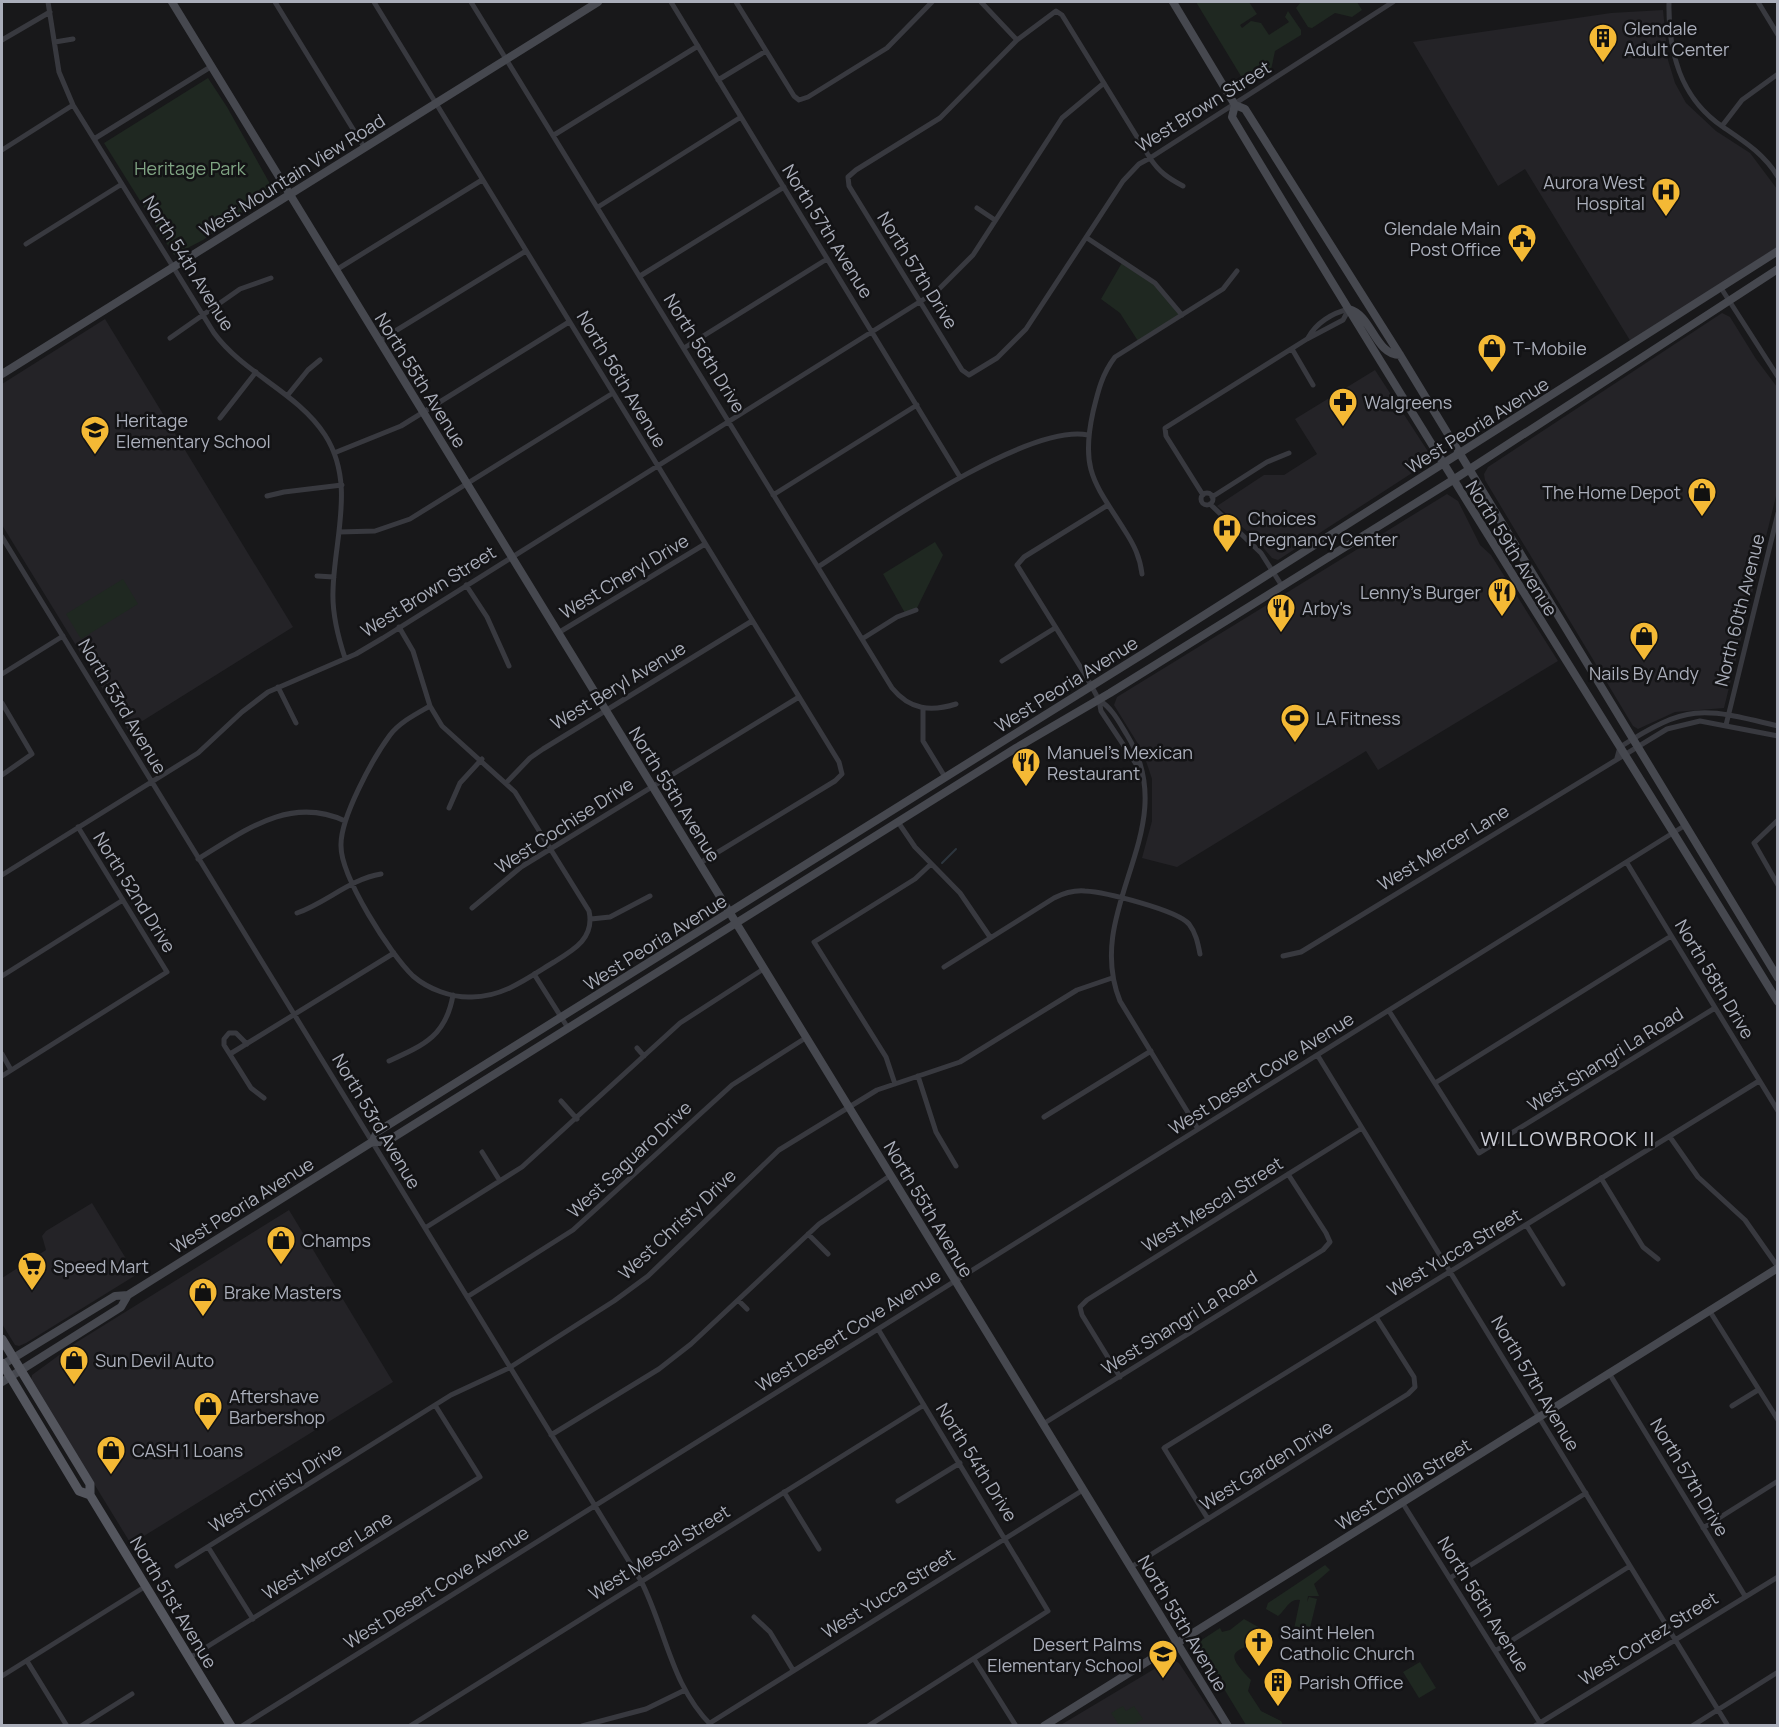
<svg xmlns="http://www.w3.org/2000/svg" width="1779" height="1727" viewBox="0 0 1779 1727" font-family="Manrope,sans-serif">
  <rect width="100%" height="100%" fill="#18181a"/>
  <path fill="#242327" d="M1663,10l5,50 7,23 11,20 30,28 34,22 27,36v58l-146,95 -106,-173 -27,17 -85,-144 198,-29z
    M1722,313l8,4 26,42 21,28v105l-53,216 -49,4 -37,17 -5,-3 -148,-246 -1,-6 4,-7z
    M105,319l188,308 -165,103 -126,-205v-141z
    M1375,370l54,83v9l-151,98 -6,-2 -18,-21 -37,-31 47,-31h20l33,-21 -22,-35z
    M1447,494l11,7 22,44 11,10 67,106 -180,109 -12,-19 -189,116 -35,-9 10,-37v-42l-9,-27 -29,-47 3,-8z
    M92,1203l44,72 -110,68 -7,3 -4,-1 -13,-21v-46l44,-28 -4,-14 4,-5z
    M289,1210l104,172 -262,162 -100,-163 1,-6 45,-33z
    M1171,1659l8,4 41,62 -161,1z"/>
  <path fill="#1f2821" d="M1196,2h53l8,12 -17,11 2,3 9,-7 10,2 8,12 20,-13 -4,-5 3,-6 13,19v5l-26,16 -4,19 -24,16z
    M1301,2h56l5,8 -10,7 -17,-4 -23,15 -4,-1 -12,-19z
    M208,78l19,29 47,84 -71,49 -29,15 -70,-112z
    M1123,261l32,22 27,32 -44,26 -18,-28 -19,-14z
    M935,542l8,13 -27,55 -11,3 -22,-39z
    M123,579l15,25 -57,35 -15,-25z
    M1325,1565l5,5 -16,14 5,12h-11l-1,6 2,-5 8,2 -8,33 -15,-3 6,-29c-11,-2 -14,10 -22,16l-12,-7 2,-6z
    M1244,1619l23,13 -3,8c-33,12 -40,12 -13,40l-3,11 13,20 20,10 2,4h-37l-31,-51 -7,-2 -13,-22 5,-9 20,-13 2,4 8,-2z
    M1420,1662l16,26 -17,10 -16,-26z
    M1123,1706l3,5 8,-5 9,13 -10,6h-14l-8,-12z"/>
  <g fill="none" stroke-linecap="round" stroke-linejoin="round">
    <path stroke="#2d363e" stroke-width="2" d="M942,863l14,-14"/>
    <path stroke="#38393f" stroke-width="5" d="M48,2l11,70 14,33 141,228c30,41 83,59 111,102 31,48 9,104 8,156 -1,23 5,46 12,67
      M275,2l89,145
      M374,2l465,760 3,12 -7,7 -135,82
      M471,2l421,686c18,22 39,24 64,16
      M671,2l289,475
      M736,2l58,94 5,4 9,-3 79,-49 45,-46
      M981,2l36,38
      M1669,2c-1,50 11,96 54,125 22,15 41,27 55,50
      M1758,2l20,33
      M2,40l48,-28
      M55,42l18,-3
      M718,80l48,-29
      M1722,126l20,-26 36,-26
      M554,135l144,-89
      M94,139l118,-73
      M2,150l71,-45
      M1183,186c-15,-8 -24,-14 -33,-28l-88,-143 -6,-4 -39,29 -77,78 -84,52 -8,7 1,9 113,184 7,5 28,-17 29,-29 97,-148 16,-17 11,-6 243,-156
      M598,207l143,-90
      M977,208l18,12
      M1087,238l68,45 27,32
      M26,244l96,-60
      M336,270l146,-90
      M640,276l144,-89
      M1721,288l57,89
      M170,338l70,-49 31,-11
      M1308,338c8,-15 24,-25 41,-29
      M379,341l147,-90
      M684,348l143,-89
      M1292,349l21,36
      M287,396l21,-26 12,-10
      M220,418l36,-46
      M334,453l67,-27 168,-104
      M1201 499a6 6 0 1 1 12 0a6 6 0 1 1-12 0Z
      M773,495l144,-90
      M1203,495l-37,-59 -1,-8 142,-89 36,-19 6,-11
      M267,496l17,-4 58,-7
      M1212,497l55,-35 22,-9
      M1210,504l51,49 21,33
      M1108,505l-84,52 -7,8 69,111 13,24 2,11 39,59
      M339,532l36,-1 35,-12 203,-126
      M2,537l639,1044c25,49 30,105 71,145
      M818,567c55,-36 208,-144 270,-132
      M1142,574c-2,-17 -8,-29 -17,-43 -30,-48 -45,-60 -32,-119 5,-21 9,-38 22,-55l108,-68 14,-18
      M317,576l17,1
      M466,585l21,32 22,49
      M399,627l14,24 17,55 12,20 73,66 74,119c6,27 -15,39 -35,51 -26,16 -51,35 -82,35 -20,1 -44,-8 -59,-21 -23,-22 -72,-99 -72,-130 -1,-28 32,-88 49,-111 10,-13 26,-21 40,-29
      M558,633l147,-89
      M862,639l35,-22 19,-7
      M1002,661l53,-33
      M2,674l61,-38
      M278,687l18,36
      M1099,700c13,8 20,22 28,35 58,94 -45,172 -7,266l78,128
      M2,703l30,51 -30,21
      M923,709v32l22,36
      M1726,725l52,-212
      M1617,758l3,-11c67,-43 81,-40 158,-21
      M506,783l24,-25 13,-9 209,-128
      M449,808l11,-25 22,-24
      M1778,820l-24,23 24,42
      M898,822l17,25 45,46 30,44
      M198,859c46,-28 92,-64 147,-38
      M1627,863l151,248
      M2,875l196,-122 44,-41 26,-20 88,-38 27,-16 554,-347 36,-36 89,-137 42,-35
      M472,908l49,-41 278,-170
      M297,913c29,-10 53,-34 84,-39
      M591,919l19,-2 40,-21
      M1283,956l18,-4 366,-223 33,-8 78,15
      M944,967l110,-69c10,-5 19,-8 31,-7 20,1 92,19 104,33 7,9 9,20 11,30
      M534,974l34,54
      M2,976l121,-76
      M1389,1011l90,142 236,-145
      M247,1044l-11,-11h-7l-5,6v6l27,43 13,10
      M637,1048l7,8
      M2,1054l9,16
      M230,1054l164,-101
      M1318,1056l410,670
      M389,1061c35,-16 57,-25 64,-66
      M2,1076l165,-104 -89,-145
      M918,1076l18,56 20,34
      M1435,1083l236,-147
      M895,1084l-9,-27 -72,-115 101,-63 16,-15
      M561,1101l16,18
      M1044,1117l107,-66
      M1670,1137l28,40 47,43 33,47
      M482,1152l18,29
      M1601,1178l42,69 15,12
      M1527,1226l36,58
      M425,1228l97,-61 158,-144 85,-55
      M808,1234l20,20
      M467,1297l106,-67 159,-145 75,-48
      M738,1300l9,9
      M1709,1310l69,110
      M1609,1373l136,223
      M1120,1377l-38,-62 -2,-8 7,-7 275,-172
      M1732,1406l26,-16
      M1043,1424l280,-174 7,-8 -4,-9 -38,-59
      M551,1435l108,-66 32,-25 128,-120 72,-49
      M784,1492l35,57
      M898,1501l62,-38
      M1402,1502l138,221
      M1208,1519l-44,-71 595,-367
      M1703,1528l75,-47
      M208,1547l45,72
      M177,1566l274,-171 58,-27 105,-67 34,-25 131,-126 98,-60 83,-28 117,-72 35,-12
      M1131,1567l277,-173 7,-7 -1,-10 -38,-60
      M1450,1578l136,-85
      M754,1617l16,15 23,38
      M1495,1651l135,-85
      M189,1658l291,-181 -45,-72
      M974,1659l42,67
      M27,1661l40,65
      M2,1676l144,-90
      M710,1723l373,-233
      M81,1726l51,-32
      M242,1726l1442,-900
      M410,1726l514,-321
      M582,1726l64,-17 39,-19
      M868,1726l180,-115 -170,-282
      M1535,1726l243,-149
      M1692,1726l86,-54"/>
    <path stroke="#46484f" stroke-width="8" d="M172,2l1056,1724
      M1173,2l62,103 10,4 155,246 378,623
      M1235,105l-3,12c178,298 365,590 546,885
      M1349,309c23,6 26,46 51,46
      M2,374l596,-372
      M372,1142h14l630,-394 94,-55 343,-213 325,-211
      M2,1365l113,-69 13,-1 244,-153 5,-10 769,-480 632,-401
      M2,1382l119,-75 7,-12
      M1044,1726l734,-458"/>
    <path stroke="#54565e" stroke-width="9" d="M2,1339l88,145v11l141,231
      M2,1363l77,128 11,4"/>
  </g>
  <defs>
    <g id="building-pin" transform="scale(1.5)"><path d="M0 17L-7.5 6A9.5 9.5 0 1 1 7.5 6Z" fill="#f4b935" stroke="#131315"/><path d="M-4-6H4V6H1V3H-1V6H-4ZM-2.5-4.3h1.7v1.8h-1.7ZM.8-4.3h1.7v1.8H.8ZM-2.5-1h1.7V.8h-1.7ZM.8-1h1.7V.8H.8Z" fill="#111"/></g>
    <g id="hospital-pin" transform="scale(1.5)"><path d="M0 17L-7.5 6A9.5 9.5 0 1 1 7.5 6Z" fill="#f4b935" stroke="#131315"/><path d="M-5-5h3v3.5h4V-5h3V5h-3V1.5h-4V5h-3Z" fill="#111"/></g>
    <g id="civic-pin" transform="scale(1.5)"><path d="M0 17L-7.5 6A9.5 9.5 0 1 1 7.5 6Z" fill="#f4b935" stroke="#131315"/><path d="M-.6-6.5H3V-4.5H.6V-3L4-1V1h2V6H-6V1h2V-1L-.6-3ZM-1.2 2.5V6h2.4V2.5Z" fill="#111"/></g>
    <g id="shop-pin" transform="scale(1.5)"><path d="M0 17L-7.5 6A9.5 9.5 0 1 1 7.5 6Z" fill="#f4b935" stroke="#131315"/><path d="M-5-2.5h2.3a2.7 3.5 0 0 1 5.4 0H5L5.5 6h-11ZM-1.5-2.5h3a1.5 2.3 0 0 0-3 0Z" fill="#111"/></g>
    <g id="pharmacy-pin" transform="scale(1.5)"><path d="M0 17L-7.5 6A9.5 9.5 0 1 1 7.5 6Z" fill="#f4b935" stroke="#131315"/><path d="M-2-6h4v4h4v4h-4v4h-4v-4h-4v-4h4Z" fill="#111"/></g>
    <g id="school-pin" transform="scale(1.5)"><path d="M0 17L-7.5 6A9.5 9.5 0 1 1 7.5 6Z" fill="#f4b935" stroke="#131315"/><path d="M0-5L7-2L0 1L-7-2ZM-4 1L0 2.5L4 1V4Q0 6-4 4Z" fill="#111"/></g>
    <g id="restaurant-pin" transform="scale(1.5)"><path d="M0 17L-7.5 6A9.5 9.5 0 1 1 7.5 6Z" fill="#f4b935" stroke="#131315"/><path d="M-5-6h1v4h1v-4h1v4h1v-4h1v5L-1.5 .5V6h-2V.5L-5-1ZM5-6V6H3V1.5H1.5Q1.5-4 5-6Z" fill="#111"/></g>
    <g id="stadium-pin" transform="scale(1.5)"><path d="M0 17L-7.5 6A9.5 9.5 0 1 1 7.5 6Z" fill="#f4b935" stroke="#131315"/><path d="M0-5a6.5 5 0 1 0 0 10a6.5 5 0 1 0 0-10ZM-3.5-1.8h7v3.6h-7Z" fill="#111"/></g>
    <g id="supermarket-pin" transform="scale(1.5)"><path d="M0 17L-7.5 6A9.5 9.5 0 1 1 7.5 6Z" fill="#f4b935" stroke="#131315"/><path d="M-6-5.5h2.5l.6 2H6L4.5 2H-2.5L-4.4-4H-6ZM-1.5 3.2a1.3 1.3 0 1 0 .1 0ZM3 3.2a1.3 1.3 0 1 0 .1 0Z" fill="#111"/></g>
    <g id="church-pin" transform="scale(1.5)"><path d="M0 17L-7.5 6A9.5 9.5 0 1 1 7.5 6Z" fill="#f4b935" stroke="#131315"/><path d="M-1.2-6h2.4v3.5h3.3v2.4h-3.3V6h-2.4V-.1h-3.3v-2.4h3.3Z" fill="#111"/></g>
  </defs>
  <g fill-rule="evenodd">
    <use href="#building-pin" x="1603" y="38"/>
    <use href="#hospital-pin" x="1666" y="192"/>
    <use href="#civic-pin" x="1522" y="238"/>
    <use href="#shop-pin" x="1492" y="348"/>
    <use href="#pharmacy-pin" x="1343" y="402"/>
    <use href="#school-pin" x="95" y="430"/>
    <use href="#shop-pin" x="1702" y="492"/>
    <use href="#hospital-pin" x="1227" y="528"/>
    <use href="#restaurant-pin" x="1502" y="592"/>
    <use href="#restaurant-pin" x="1281" y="608"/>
    <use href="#shop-pin" x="1644" y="636"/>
    <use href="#stadium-pin" x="1295" y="718"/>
    <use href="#restaurant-pin" x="1026" y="762"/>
    <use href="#shop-pin" x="281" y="1240"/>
    <use href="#supermarket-pin" x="32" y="1266"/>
    <use href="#shop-pin" x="203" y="1292"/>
    <use href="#shop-pin" x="74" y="1360"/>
    <use href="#shop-pin" x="208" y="1406"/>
    <use href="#shop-pin" x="111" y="1450"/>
    <use href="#church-pin" x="1259" y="1642"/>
    <use href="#school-pin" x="1163" y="1654"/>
    <use href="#building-pin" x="1278" y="1682"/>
  </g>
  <g text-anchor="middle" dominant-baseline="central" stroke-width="5" stroke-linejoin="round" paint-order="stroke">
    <g font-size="18" fill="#aaaeba" stroke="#131315" text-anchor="start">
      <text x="1624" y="28">Glendale<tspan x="1624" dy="21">Adult Center</tspan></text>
      <text x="1645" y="182" text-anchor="end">Aurora West<tspan x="1645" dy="21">Hospital</tspan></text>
      <text x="1501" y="228" text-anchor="end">Glendale Main<tspan x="1501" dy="21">Post Office</tspan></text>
      <text x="1513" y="348">T-Mobile</text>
      <text x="1364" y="402">Walgreens</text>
      <text x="116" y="420">Heritage<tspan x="116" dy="21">Elementary School</tspan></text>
      <text x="1681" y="492" text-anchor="end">The Home Depot</text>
      <text x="1248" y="518">Choices<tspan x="1248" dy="21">Pregnancy Center</tspan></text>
      <text x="1481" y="592" text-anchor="end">Lenny's Burger</text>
      <text x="1302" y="608">Arby's</text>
      <text x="1644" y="673" text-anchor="middle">Nails By Andy</text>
      <text x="1316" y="718">LA Fitness</text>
      <text x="1047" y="752">Manuel's Mexican<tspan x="1047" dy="21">Restaurant</tspan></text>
      <text x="302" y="1240">Champs</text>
      <text x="53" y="1266">Speed Mart</text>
      <text x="224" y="1292">Brake Masters</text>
      <text x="95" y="1360">Sun Devil Auto</text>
      <text x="229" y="1396">Aftershave<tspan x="229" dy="21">Barbershop</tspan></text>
      <text x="132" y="1450">CASH 1 Loans</text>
      <text x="1280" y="1632">Saint Helen<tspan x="1280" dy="21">Catholic Church</tspan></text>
      <text x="1142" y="1644" text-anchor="end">Desert Palms<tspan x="1142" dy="21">Elementary School</tspan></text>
      <text x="1299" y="1682">Parish Office</text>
    </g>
    <g font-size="18" fill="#aaaeba" stroke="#131315">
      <text transform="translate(1203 106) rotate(-32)">West Brown Street</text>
      <text transform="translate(292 175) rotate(-32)">West Mountain View Road</text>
      <text transform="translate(828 231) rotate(58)">North 57th Avenue</text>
      <text transform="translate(189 263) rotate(58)">North 54th Avenue</text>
      <text transform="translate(918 270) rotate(58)">North 57th Drive</text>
      <text transform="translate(705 353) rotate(58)">North 56th Drive</text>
      <text transform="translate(622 379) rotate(59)">North 56th Avenue</text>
      <text transform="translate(421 380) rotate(58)">North 55th Avenue</text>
      <text transform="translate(1477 425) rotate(-32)">West Peoria Avenue</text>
      <text transform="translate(1512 548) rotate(58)">North 59th Avenue</text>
      <text transform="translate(624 576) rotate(-31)">West Cheryl Drive</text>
      <text transform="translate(428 591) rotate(-32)">West Brown Street</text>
      <text transform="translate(1739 610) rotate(-76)">North 60th Avenue</text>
      <text transform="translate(1066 684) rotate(-32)">West Peoria Avenue</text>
      <text transform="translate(618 685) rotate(-31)">West Beryl Avenue</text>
      <text transform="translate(123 706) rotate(59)">North 53rd Avenue</text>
      <text transform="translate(675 794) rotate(58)">North 55th Avenue</text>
      <text transform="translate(564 825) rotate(-33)">West Cochise Drive</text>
      <text transform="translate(1443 847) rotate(-31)">West Mercer Lane</text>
      <text transform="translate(135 892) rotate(58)">North 52nd Drive</text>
      <text transform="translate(655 942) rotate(-32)">West Peoria Avenue</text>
      <text transform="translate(1715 979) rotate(59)">North 58th Drive</text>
      <text transform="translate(1605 1059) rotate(-32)">West Shangri La Road</text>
      <text transform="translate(1261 1073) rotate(-32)">West Desert Cove Avenue</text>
      <text transform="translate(377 1121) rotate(59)">North 53rd Avenue</text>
      <text transform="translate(629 1159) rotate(-43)">West Saguaro Drive</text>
      <text transform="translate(1212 1204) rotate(-32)">West Mescal Street</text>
      <text transform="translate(242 1205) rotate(-32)">West Peoria Avenue</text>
      <text transform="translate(929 1209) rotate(59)">North 55th Avenue</text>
      <text transform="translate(677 1224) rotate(-43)">West Christy Drive</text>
      <text transform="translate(1454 1252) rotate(-31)">West Yucca Street</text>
      <text transform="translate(1179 1322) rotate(-32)">West Shangri La Road</text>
      <text transform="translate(848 1330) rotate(-32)">West Desert Cove Avenue</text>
      <text transform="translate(1536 1383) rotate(59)">North 57th Avenue</text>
      <text transform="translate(977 1462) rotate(58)">North 54th Drive</text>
      <text transform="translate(1266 1465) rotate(-32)">West Garden Drive</text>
      <text transform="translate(1690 1477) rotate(59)">North 57th Drive</text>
      <text transform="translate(1403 1484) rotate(-32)">West Cholla Street</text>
      <text transform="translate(275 1487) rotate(-32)">West Christy Drive</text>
      <text transform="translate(659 1552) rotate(-32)">West Mescal Street</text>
      <text transform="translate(327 1555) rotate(-32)">West Mercer Lane</text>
      <text transform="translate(436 1587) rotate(-32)">West Desert Cove Avenue</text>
      <text transform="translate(888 1593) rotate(-32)">West Yucca Street</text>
      <text transform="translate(174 1602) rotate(59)">North 51st Avenue</text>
      <text transform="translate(1484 1604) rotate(58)">North 56th Avenue</text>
      <text transform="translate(1183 1623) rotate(59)">North 55th Avenue</text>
      <text transform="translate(1648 1638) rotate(-32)">West Cortez Street</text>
    </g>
    <g font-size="18" fill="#80a584" stroke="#131315">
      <text x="190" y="168">Heritage Park</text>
    </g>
    <g font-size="20" letter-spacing="1.5" fill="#cbcdd6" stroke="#131315">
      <text x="1568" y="1138">WILLOWBROOK II</text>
    </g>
  </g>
  <rect width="1779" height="1727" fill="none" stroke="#aaaeba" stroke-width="6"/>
</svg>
